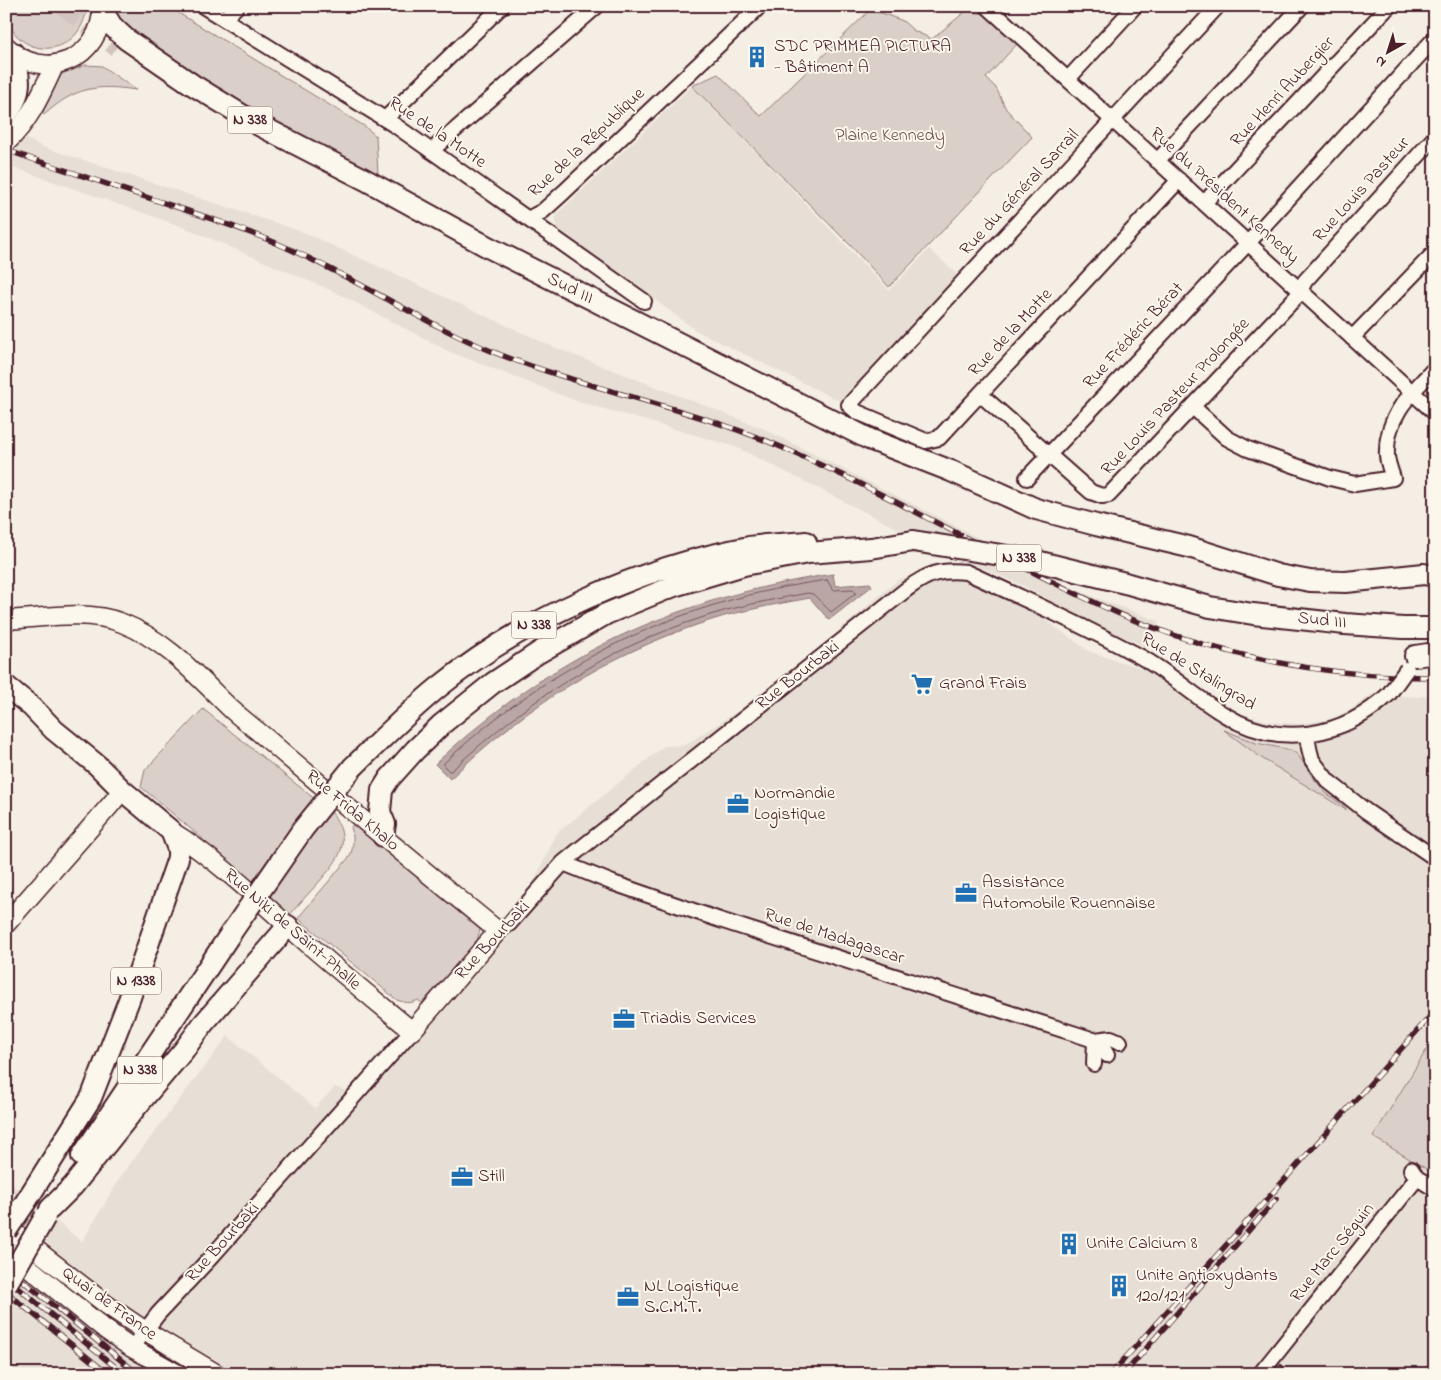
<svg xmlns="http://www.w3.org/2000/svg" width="1441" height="1380" viewBox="0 0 1441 1380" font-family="'Indie Flower',sans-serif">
  <rect width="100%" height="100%" fill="#f4eee4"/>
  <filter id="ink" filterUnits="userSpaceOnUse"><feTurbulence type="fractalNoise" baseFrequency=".02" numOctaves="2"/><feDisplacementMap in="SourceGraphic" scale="10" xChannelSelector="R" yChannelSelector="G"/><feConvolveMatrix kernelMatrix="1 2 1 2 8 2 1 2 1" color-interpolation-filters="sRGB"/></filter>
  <g filter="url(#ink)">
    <path fill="#e7dfd6" d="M692,86l197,204 40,-41 30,27 -119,125 -143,-70 -141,-104v-12z
      M6,129l37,18 260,85 253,116 206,80 192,97 123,66 82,30 -13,26 -66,-30 -56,-31 -86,-37 -202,-102 -162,-47 -126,-49 -111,-58 -151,-65 -180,-63z
      M978,571l112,81 101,32 30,20 20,10 30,8 27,2 33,-5 21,-10 20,-15 44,3 19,-2v341l-62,101 62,37v200h-1429v-194l76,62 39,-66 107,-140 87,72 20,-21 15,5 182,-207 25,-52 107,-87 21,-1 84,-54 130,-112 40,-7z"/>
    <path fill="#dbd0c9" stroke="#92787a" d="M6,6h81v1c-8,59 -81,51 -81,-1z
      M114,6h53l197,120 12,10 2,39 -149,-76 -104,-72 -11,-16z
      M871,9l32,12 11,10 18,8 34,-28 19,3 32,30 -31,34 10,10 10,21 26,28 -143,150 -38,-41 -159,-160 26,-12 43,42z
      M86,65l16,1 34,24c-40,-6 -61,-3 -92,25l-2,-2 17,-37 10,-6 2,1z
      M203,709l129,104c21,30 7,46 -13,69 -11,12 -21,23 -31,35l-89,-73 4,-5 -62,-52 4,-17z
      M1224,730l32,13 35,7 7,5 16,24 12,14 19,14 1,3 -83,-51z
      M356,821l122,103 2,6 -3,11 -55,62 -4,-3c-7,4 -13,3 -21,0l-99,-82 52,-62c4,-10 4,-19 1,-29z
      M1435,1036v138l-62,-37z"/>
    <path fill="#baa7a5" stroke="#8d7174" d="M833,574l2,12 35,-3 2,3 -43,34 -19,-22c-28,5 -55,10 -82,17 -107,31 -199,87 -278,164l-15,-15c117,-110 240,-166 398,-190z"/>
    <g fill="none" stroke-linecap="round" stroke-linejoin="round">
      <path stroke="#77555c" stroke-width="1" d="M827,580l6,10 20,-1 3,4 -25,19 -18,-18 -5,-1c-27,5 -54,10 -81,17 -107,30 -195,85 -276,161h-2l-5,-5v-3c107,-101 238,-163 383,-183z"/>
      <path stroke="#d2c5bf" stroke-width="20" stroke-dasharray="20 10" stroke-linecap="butt" d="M64,6l53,41"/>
      <g stroke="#4a1f2b" stroke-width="18">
        <path id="minor" d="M203,6l193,120 248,175
          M987,6l448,407
          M224,19l13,-13
          M1068,79l67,-73
          M385,119l117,-113
          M431,151l166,-145
          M1157,161l145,-155
          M1179,180l-240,258 -13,3 -69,-29 -8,-7 369,-399
          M1204,203l185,-197
          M528,219l15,-8 21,-19 196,-186
          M1352,338l83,-86
          M980,394l111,98 11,4 7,-1 189,-200 7,-14 130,-144
          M1193,407l34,31 21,11 82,29 25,6 38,-6c-2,-7 -6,-16 -6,-23 -2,-38 23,-61 48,-87
          M1027,478l221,-235 187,-205
          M1307,735l2,13 3,12 16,21 38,30 69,47
          M563,863l50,20 107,37 368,118c10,3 15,8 19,17
          M498,931l11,-7 54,-61 17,-14 327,-260c20,-15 33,-20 59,-17 59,27 118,54 175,85 30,17 55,41 84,58 55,34 119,22 164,-21
          M1095,1040l16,-2 9,4
          M1094,1064l1,-24
          M1411,1169l6,9 18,11
          M132,1348l26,-34 55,-59 199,-224
          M1260,1374l157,-196"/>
      </g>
      <g stroke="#4a1f2b" stroke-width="21">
        <path id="major" d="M7,47c37,37 96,12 95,-41
          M6,143c25,-24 35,-49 49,-79
          M6,620c39,-2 79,-11 116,3 44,17 76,54 109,86 11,10 23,19 35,29 76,66 154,129 232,193l-86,100c-41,-34 -83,-68 -123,-104 -35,-32 -77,-71 -118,-96
          M6,924l106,-121 10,-13
          M6,1226l101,79 37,25 73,44
          M6,1249l100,81 26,18 46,26"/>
      </g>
      <g stroke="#4a1f2b" stroke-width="24">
        <path id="highway" d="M102,10l10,16 14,13 67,46 62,38 109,56 124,68 381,192 82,32 85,38 60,16 93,22 89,28 32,6 36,1 78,-8 11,2
          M6,115c17,-21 15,-38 7,-62
          M1125,583l85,24 43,7 92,10 58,4h32
          M1415,656l20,-3
          M6,686l26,21 22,23 43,35 25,25 49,41 7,18v9l-49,142 -38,98 -66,105
          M353,767c28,-27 55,-55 86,-80 85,-69 203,-120 310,-140 19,-3 38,-3 57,-5
          M383,836l2,-12 -5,-12 2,-22 7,-11 26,-29 27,-26 51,-41 45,-30 68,-39 68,-28 70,-21 64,-12 63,-5 42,-7
          M82,1156l149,-223
          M50,1209l23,-23 64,-80 47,-56 19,-26 85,-98"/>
      </g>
      <use href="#minor" stroke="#fbf7ec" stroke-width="14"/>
      <use href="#major" stroke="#fbf7ec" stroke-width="18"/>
      <use href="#highway" stroke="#fbf7ec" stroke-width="20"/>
      <g stroke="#4a1f2b" stroke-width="5.5">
        <path id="rail" d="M6,150c49,17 98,33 146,49 42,14 84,27 124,44 75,32 144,79 220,110 93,37 193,54 285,94 83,36 162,80 242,120 39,20 78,40 118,56 94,37 193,54 294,54
          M6,1267l132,107
          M6,1278l118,96
          M6,1292l102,82
          M1111,1374l324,-363
          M1124,1374l152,-175
          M1275,1374l6,-7
          M1286,1374l1,-2"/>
      </g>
      <use href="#rail" stroke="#fbf7ec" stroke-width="4" stroke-dasharray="11" stroke-linecap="butt"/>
      <g stroke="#4a1f2b" stroke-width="18" stroke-linecap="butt">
        <path id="minor-bridge" d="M1389,694l18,-25"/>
      </g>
      <g stroke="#4a1f2b" stroke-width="24" stroke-linecap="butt">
        <path id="highway-bridge" d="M913,541l119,19 93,23
          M231,933l72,-104 50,-62
          M6,1231l19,-28
          M6,1285l39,-68"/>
      </g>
      <use href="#minor-bridge" stroke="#fbf7ec" stroke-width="14"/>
      <use href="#highway-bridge" stroke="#fbf7ec" stroke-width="20"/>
    </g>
  </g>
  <defs>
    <g id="building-bare" transform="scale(1.725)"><path d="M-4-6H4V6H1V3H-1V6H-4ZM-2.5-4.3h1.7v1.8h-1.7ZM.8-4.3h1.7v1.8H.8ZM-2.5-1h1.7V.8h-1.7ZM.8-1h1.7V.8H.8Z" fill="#1f6fb2" stroke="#fbf7ec" stroke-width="2.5" paint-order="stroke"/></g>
    <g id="supermarket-bare" transform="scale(1.725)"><path d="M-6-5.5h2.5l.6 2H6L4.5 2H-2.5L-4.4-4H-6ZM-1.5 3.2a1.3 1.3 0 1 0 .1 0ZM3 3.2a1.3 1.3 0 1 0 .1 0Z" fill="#1f6fb2" stroke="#fbf7ec" stroke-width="2.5" paint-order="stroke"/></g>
    <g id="office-bare" transform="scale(1.725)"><path d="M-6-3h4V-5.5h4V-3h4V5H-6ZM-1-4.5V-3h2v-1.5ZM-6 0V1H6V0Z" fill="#1f6fb2" stroke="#fbf7ec" stroke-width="2.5" paint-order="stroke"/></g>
  </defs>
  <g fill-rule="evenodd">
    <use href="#building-bare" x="757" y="57"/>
    <use href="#supermarket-bare" x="922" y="684"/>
    <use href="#office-bare" x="738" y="804"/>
    <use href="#office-bare" x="966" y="893"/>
    <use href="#office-bare" x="624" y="1019"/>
    <use href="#office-bare" x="462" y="1177"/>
    <use href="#building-bare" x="1069" y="1244"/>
    <use href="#building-bare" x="1119" y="1286"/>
    <use href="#office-bare" x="628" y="1297"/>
  </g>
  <g text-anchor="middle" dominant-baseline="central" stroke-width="4" stroke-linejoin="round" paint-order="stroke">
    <g fill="#fbf7ec" stroke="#7f6065" stroke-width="1">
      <rect x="227.5" y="106.5" width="45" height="27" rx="4"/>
      <rect x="996.5" y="544.5" width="45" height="27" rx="4"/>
      <rect x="511.5" y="611.5" width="45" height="27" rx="4"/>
      <rect x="111" y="967.5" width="50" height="27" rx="4"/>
      <rect x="117.5" y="1056.5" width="45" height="27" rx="4"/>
    </g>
    <g font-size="16" font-weight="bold" fill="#4a1f2b">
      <text x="250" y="120">N 338</text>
      <text x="1019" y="558">N 338</text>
      <text x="534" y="625">N 338</text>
      <text x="136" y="981">N 1338</text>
      <text x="140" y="1070">N 338</text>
    </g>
    <g font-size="18" fill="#4a1f2b" stroke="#fbf7ec" text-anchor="start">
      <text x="774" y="47">SDC PRIMMEA PICTURA<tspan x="774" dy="21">- Bâtiment A</tspan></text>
      <text x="939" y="684">Grand Frais</text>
      <text x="754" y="794">Normandie<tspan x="754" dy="21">Logistique</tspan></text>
      <text x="982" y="883">Assistance<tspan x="982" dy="21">Automobile Rouennaise</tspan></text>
      <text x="640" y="1019">Triadis Services</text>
      <text x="478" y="1177">Still</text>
      <text x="1086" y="1244">Unite Calcium 8</text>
      <text x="1136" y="1276">Unite antioxydants<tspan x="1136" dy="21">120/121</tspan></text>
      <text x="644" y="1287">NL Logistique<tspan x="644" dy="21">S.C.M.T.</tspan></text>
    </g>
    <g font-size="18" fill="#4a1f2b" stroke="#fbf7ec">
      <text transform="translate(1283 92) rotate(-47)">Rue Henri Aubergier</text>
      <text transform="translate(437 133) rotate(34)">Rue de la Motte</text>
      <text transform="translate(587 143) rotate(-43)">Rue de la République</text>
      <text transform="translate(1362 190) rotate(-48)">Rue Louis Pasteur</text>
      <text transform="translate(1020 193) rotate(-47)">Rue du Général Sarrail</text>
      <text transform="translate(1224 196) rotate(42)">Rue du Président Kennedy</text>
      <text transform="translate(570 289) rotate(27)">Sud III</text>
      <text transform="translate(1011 333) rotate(-47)">Rue de la Motte</text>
      <text transform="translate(1134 336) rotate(-47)">Rue Frédéric Bérat</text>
      <text transform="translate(1176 397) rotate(-47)">Rue Louis Pasteur Prolongée</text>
      <text transform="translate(1322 621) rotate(6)">Sud III</text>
      <text transform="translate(1198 672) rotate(32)">Rue de Stalingrad</text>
      <text transform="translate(798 676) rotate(-38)">Rue Bourbaki</text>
      <text transform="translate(352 811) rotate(40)">Rue Frida Khalo</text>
      <text transform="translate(292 930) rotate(41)">Rue Niki de Saint-Phalle</text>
      <text transform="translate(834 937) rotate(18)">Rue de Madagascar</text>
      <text transform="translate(493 941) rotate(-47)">Rue Bourbaki</text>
      <text transform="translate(223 1243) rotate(-48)">Rue Bourbaki</text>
      <text transform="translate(1333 1253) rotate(-51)">Rue Marc Séguin</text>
      <text transform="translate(109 1304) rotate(36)">Quai de France</text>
    </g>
    <g font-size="18" fill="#6e4b52" stroke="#fbf7ec">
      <text x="890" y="136">Plaine Kennedy</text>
    </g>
  </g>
  <rect width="1441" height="1380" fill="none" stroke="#fbf7ec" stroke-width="25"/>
  <rect x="12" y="12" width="1416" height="1355" fill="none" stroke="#4a1f2b" stroke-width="2" filter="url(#ink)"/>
  <g transform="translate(1388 52) rotate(219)" stroke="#fbf7ec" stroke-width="4" paint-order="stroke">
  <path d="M0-4L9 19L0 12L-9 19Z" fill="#4a1f2b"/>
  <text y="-8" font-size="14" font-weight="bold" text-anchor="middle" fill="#4a1f2b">N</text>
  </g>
</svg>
